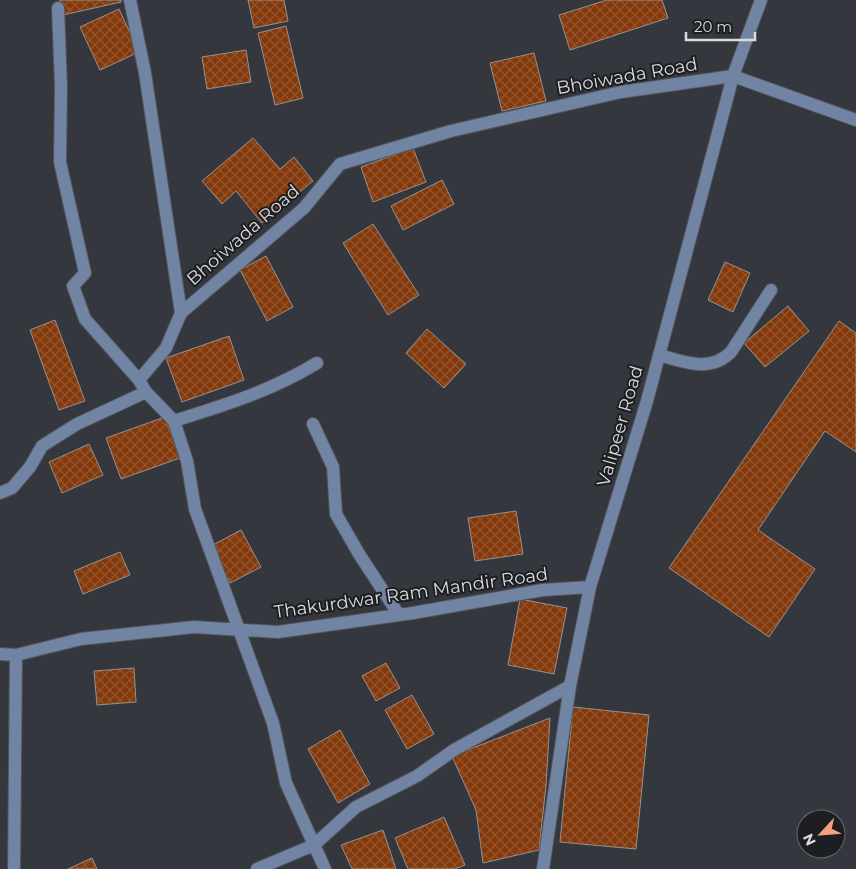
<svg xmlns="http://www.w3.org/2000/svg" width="856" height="869" viewBox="0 0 856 869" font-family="Montserrat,sans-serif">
  <defs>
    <pattern id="building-cross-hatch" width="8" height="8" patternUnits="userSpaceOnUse" patternTransform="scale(1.25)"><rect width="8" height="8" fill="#83390b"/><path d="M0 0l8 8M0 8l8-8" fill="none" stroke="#94552e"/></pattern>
  </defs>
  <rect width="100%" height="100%" fill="#34373d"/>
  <path fill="url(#building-cross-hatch)" stroke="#99918e" d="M60,0h61v2l-58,13z
    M248,0h36l4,21 -34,7z
    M607,0h55l6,18 -98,32 -11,-35z
    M119,9l20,43 -39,18 -20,-43z
    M286,26l17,72 -28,7 -17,-72z
    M246,50l5,32 -44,7 -5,-32z
    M534,53l12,48 -44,10 -12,-48z
    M253,138l27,31 14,-12 19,24 -51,42 -26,-32 -14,13 -20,-23z
    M413,148l13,34 -53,20 -12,-35z
    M442,180l12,24 -51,26 -12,-24z
    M373,224l46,71 -31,20 -45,-72z
    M266,256l27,51 -26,14 -27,-51z
    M725,262l25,11 -17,39 -25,-12z
    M788,306l21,25 -44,36 -21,-24z
    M55,320l30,81 -26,9 -29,-80z
    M839,321l17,12v119l-31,-21 -67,99 57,39 -46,68 -100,-69z
    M427,329l39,35 -22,24 -38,-35z
    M229,336l15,44 -62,22 -16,-44z
    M165,417l15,41 -59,21 -15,-41z
    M89,444l14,31 -41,18 -13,-31z
    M516,511l7,43 -48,7 -7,-43z
    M241,530l20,37 -31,16 -19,-37z
    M120,552l10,23 -47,19 -9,-23z
    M520,599l47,9 -13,66 -46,-9z
    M386,663l14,25 -24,13 -14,-25z
    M134,668l2,34 -39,3 -3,-34z
    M412,695l22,39 -27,15 -22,-39z
    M573,707l76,8 -13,134 -76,-7z
    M550,718l-4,67 -7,65 -56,13 -7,-53 -24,-54z
    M340,730l30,54 -32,19 -30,-54z
    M444,817l21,48 -10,4h-47l-13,-31z
    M383,830l13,39h-44l-11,-24z
    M92,858l5,11h-29z"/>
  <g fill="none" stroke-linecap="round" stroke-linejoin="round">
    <g stroke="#52555a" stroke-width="14">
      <path id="minor" d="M130,0l15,73 36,240
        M58,8l3,79 -1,75 25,111 -12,13 12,33 54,61
        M659,355c26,7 51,18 72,-3l40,-62
        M174,421c51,-16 97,-30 143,-58
        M313,424l20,43 3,47 23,40 40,61
        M0,493l12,-5 18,-21 12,-21 35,-22 69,-32
        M0,654l16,1 65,-16 113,-12 84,5 135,-19 130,-23 47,-3
        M14,869l2,-214
        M257,869l57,-24 42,-38 61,-31 37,-26 116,-64
        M325,869l-39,-86 -13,-60 -78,-214 -8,-48 -13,-40 -28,-29 -7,-12 27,-32 15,-35 123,-105 36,-44 111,-33 170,-39 112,-16 123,44
        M543,869l27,-183 20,-99 57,-186 86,-325 28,-76"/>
    </g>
    <use href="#minor" stroke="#7284a3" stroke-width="12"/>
  </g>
  <g text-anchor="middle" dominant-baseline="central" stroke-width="4" stroke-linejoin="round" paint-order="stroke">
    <g font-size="18" fill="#d9dbde" stroke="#1d1e21">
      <text transform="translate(627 76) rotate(-10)">Bhoiwada Road</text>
      <text transform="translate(243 235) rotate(-41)">Bhoiwada Road</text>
      <text transform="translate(620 426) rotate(-74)">Valipeer Road</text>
      <text transform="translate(411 593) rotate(-8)">Thakurdwar Ram Mandir Road</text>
    </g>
  </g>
  <g transform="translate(821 834) rotate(244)"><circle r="24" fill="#1d1e21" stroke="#686a6d"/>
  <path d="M0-4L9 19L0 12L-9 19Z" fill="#f1a17b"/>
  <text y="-8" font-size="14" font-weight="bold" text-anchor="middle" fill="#d9dbde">N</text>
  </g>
  <path d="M686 32v8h69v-8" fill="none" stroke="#d9dbde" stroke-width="2.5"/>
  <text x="694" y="32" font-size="15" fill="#d9dbde" stroke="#1d1e21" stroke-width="4" paint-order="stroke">20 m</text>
</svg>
